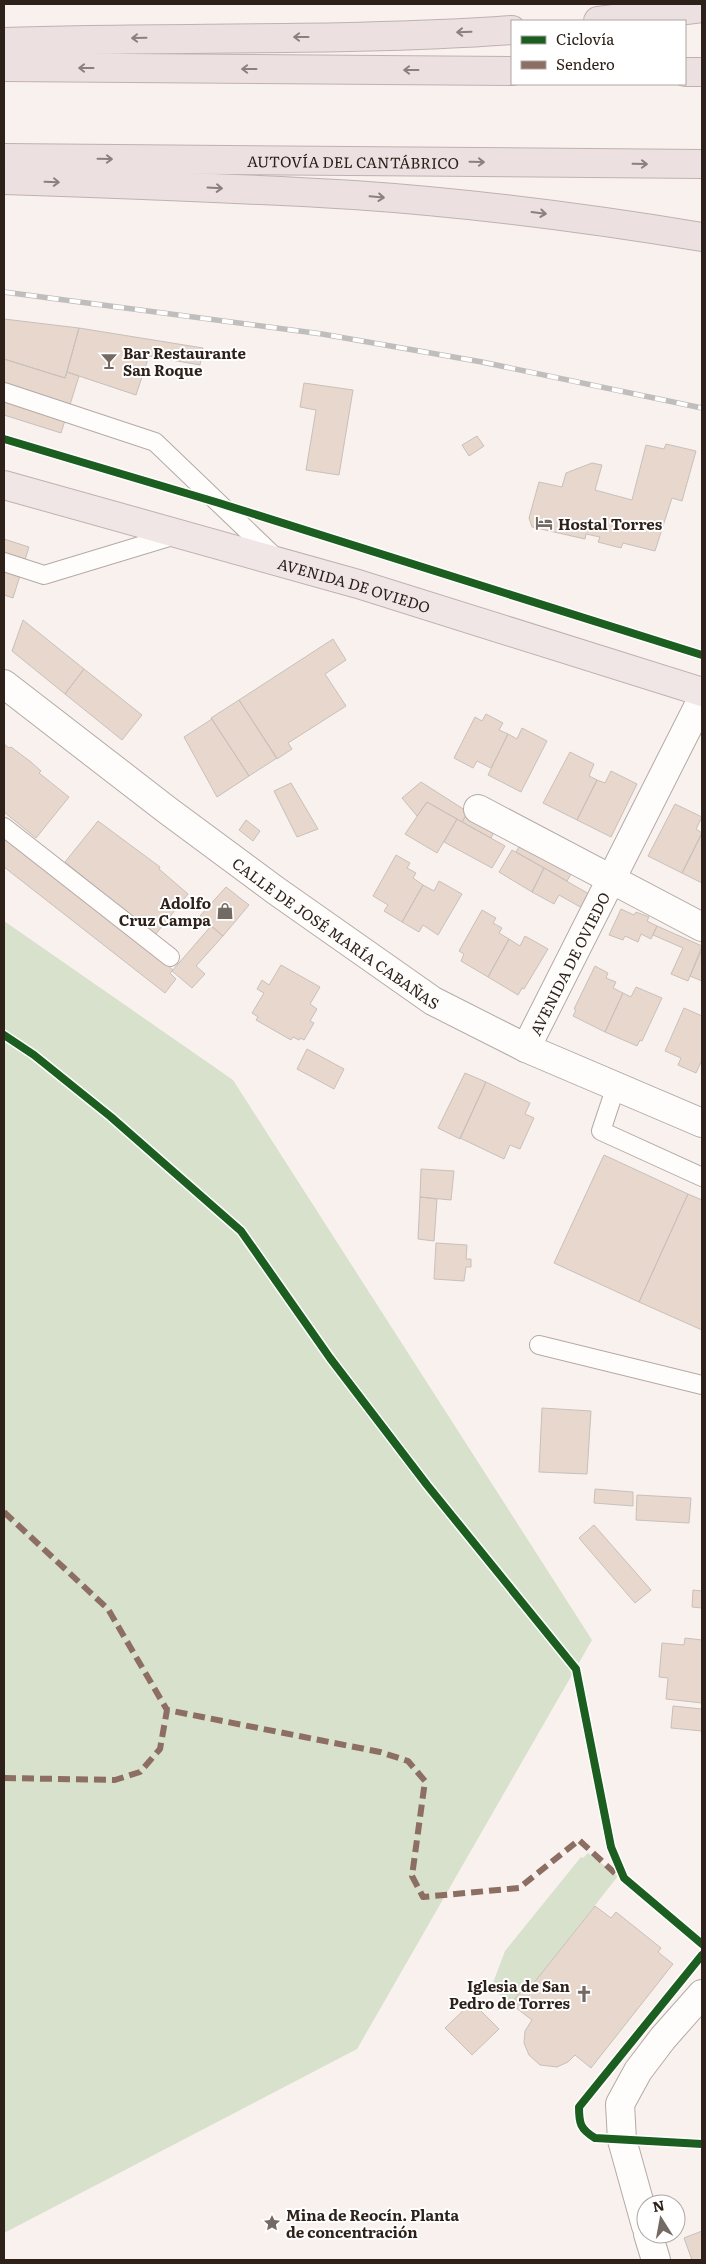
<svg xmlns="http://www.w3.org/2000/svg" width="706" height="2264" viewBox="0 0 706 2264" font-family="Literata,serif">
  <rect width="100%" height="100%" fill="#f9f1ed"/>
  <path fill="#d7e1cb" d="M4,921l229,159 359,560 -235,409 -353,184z
    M588,1853l30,23 -85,108 -4,-3 -18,23 -20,-16 14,-37 76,-94 2,1z"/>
  <path fill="#e7d7cd" stroke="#c9c0ba" d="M4,319l75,9 -14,50 -61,-19z
    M79,328l124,20 -3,17 -51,-9 -13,39 -69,-23z
    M4,359l61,19 2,-6 12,4 -18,57 -57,-18z
    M304,383l49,7 -14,85 -33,-5 10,-60 -16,-3z
    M477,436l7,10 -15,10 -7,-11z
    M666,444l30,7 -14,50 -10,-3 -17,53 -32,-8 -2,5 -23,-6 2,-5 -14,-3 -1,5 -53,-12 -3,-9 10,-36 23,5 4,-14 26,-10 10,2 -7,25 37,10 14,-55 18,4z
    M4,539l25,8 -16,51 -9,-3z
    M23,620l61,49 -19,25 -53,-43z
    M333,639l13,21 -21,14 21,32 -58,37 4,6 -15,10 -38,-59z
    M84,669l58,46 -20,25 -57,-46z
    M239,700l38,58 -28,18 -38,-58z
    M486,714l17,9 -4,7 9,4 -17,34 -14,-7 -4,7 -19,-10 21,-41 7,4z
    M212,719l37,57 -32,21 -33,-60z
    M522,728l25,13 -26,51 -33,-17 20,-41 9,5z
    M4,744l5,4 2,-1 20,15 10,9 -2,2 30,24 -33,41 -32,-26z
    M570,752l24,12 -5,12 8,4 -20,40 -34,-17z
    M611,771l26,13 -26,53 -34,-17 20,-40 8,3z
    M421,782l47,30 -6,10 -35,-20 -10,14 -15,-18z
    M291,783l27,46 -21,8 -23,-46z
    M427,802l30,17 -20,34 -32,-19z
    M675,804l27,13 -6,12 6,4 -20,40 -34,-17z
    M468,812l28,15 -5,11 -29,-16z
    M457,819l48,27 -13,22 -48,-26z
    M246,820l14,11 -7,10 -14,-11z
    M98,821l62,46 -1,2 29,25 -33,41 -90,-73z
    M702,833v50l-20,-10z
    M4,837l169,133 -3,3 6,6 -11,14 -161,-126z
    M524,838l51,29 -8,14 -51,-29z
    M512,850l32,18 -12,24 -33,-20z
    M396,855l14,8 -3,5 9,5 -3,5 10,7 -21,37 -18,-11 4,-6 -15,-9z
    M544,868l45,26 -7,14 -23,-13 -5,9 -22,-12z
    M439,881l23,13 -24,41 -15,-10 -4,7 -17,-10 21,-37 11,6z
    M226,887l23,18 -26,31 -23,-20z
    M621,909l13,6 2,-3 13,5 -2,4 10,5 -6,13 -10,-5 -3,8 -13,-6 -2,4 -14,-5z
    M482,910l14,8 -3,5 9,5 -3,5 10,6 -21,38 -27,-16 3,-7 -5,-3z
    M211,926l12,10 -27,30 9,8 -13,14 -20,-17z
    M657,926l45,20 -14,35 -17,-7 12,-26 -30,-13z
    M525,936l23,13 -24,40 -2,-1 -4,7 -30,-18 21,-38 11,7z
    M702,949v32l-12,-5z
    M281,965l39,22 -10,17 7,5 -7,12 4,2 -10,17 -4,-2 -1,2 -6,-3 -2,3 -35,-20 2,-3 -6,-4 12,-20 -7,-4 5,-9 7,5z
    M595,966l13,7 -2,5 10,4 -3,6 10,5 -18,39 -32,-16 3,-6 -2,-1z
    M636,987l26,11 -20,43 -2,-1 -3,6 -32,-14 18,-39 8,4z
    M684,1008l18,8v44l-6,13 -18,-8 3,-7 -16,-7z
    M307,1049l37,20 -10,20 -37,-20z
    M465,1073l21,9 -26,57 -22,-11z
    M486,1082l44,21 -5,11 9,4 -14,31 -10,-4 -6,14 -44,-21z
    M604,1155l84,39 -49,108 -85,-39z
    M421,1169l33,2 -3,29 -31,-3z
    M688,1194l14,6v130l-63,-28z
    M420,1197l17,2 -3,42 -16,-2z
    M436,1243l31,2 -1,14h5v8h-5l-2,14 -30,-2z
    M542,1408l49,3 -4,63 -48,-2z
    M595,1489l38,3v14l-39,-3z
    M637,1495l54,3 -2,25 -53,-3z
    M594,1525l57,65 -16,13 -56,-65z
    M693,1590l9,1v17l-10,-1z
    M685,1638l17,2v63l-36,-4 2,-21 -9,-1 3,-34 22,2z
    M673,1706l29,3v22l-31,-3z
    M595,1906l16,12 5,-6 45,36 -3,4 15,12 -82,104 -16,-13 -7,7 -11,5 -17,-2 -11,-10 -5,-12 1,-12 7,-11 -21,-16 18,-23 4,3z
    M472,2002l27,27 -27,26 -27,-27z
    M702,2231v29h-10l-8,-22z"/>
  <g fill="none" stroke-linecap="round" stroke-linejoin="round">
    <g stroke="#b4aaa5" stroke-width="20">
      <path id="service" d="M4,392l151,50 121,116
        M4,562l40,13 132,-40
        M4,827l166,130
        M616,1086l-15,45 101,46
        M539,1345l163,40"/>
    </g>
    <g stroke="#b4aaa5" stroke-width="30">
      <g id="minor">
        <path id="s1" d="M4,684l163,126 108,80 158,111 93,47 176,75"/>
        <path d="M478,809l224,118"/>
        <path id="s2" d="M526,1048l176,-349"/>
        <path d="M646,2226l-24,-86 -2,-36 18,-33 25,-33 39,-44"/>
        <path d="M648,2234l8,26"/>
      </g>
    </g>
    <g stroke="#c0b1b0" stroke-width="30">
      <g id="trunk">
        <path id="s3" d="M4,485l354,99 344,108"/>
      </g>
    </g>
    <g stroke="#c0b1b0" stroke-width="30">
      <g id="motorway">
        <path d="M598,21l104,-13"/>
        <path d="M4,42c169,-6 339,0 508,-12"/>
        <path d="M4,67l508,4"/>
        <path d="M685,72h17"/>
        <path id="s4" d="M4,158l698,6"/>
        <path d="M4,180c117,4 233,8 350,15 117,8 233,23 348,42"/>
      </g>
    </g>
    <use href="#service" stroke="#fefdfc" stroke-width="18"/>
    <use href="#minor" stroke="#fefdfc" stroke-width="28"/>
    <use href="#trunk" stroke="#f0e6e6" stroke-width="28"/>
    <use href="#motorway" stroke="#ece0e1" stroke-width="28"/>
    <g stroke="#c0bebd" stroke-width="5.5">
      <path id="rail" d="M4,292l318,42 160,28 220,46"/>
    </g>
    <use href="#rail" stroke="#fff" stroke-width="4" stroke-dasharray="11" stroke-linecap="butt"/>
    <path stroke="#8d6e63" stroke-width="6" stroke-dasharray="12 6" stroke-linecap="butt" d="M4,1512l104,97 59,101
      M4,1778l111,2 25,-8 20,-23 7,-39 213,42 28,9 17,20 -13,95 11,21 96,-9 60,-48 39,36"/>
    <g stroke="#fff" stroke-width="11">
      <path id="cycleway" d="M4,439l215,64 483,152
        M4,1035l30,20 77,62 130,114 89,127 97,127 149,184 35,178 13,31 78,66
        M702,1955l-123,152c0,16 1,22 16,31l107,6"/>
    </g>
    <use href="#cycleway" stroke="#1b5e20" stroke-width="8"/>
  </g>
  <defs><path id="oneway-shaft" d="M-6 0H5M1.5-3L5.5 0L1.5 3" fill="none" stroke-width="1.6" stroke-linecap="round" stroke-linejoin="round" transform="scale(1.25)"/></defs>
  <g stroke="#8c807e">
    <use href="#oneway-shaft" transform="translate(464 32) rotate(178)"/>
    <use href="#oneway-shaft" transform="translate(301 37) rotate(180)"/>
    <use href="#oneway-shaft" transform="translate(139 38) rotate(179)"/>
    <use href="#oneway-shaft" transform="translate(86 68) rotate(-180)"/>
    <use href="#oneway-shaft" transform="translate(249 69) rotate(-180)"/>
    <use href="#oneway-shaft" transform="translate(411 70) rotate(-180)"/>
    <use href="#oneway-shaft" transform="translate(105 159) rotate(1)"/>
    <use href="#oneway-shaft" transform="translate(477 162) rotate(1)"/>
    <use href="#oneway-shaft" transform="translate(640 164) rotate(1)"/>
    <use href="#oneway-shaft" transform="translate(52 182) rotate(2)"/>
    <use href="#oneway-shaft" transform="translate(215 188) rotate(3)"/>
    <use href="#oneway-shaft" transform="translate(377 197) rotate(5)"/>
    <use href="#oneway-shaft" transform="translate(539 213) rotate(7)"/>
  </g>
  <defs>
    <g id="bar-bare" transform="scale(1.35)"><path d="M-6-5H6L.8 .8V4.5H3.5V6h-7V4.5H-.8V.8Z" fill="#746a64" stroke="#fff" stroke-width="2.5" paint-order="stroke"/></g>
    <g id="hotel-bare" transform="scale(1.35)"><path d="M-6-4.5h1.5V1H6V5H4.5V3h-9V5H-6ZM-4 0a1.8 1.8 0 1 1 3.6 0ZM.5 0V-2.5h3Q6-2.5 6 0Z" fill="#746a64" stroke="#fff" stroke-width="2.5" paint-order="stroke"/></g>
    <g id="shop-bare" transform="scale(1.35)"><path d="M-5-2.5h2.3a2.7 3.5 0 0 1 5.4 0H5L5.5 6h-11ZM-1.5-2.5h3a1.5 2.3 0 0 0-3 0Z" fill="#746a64" stroke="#fff" stroke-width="2.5" paint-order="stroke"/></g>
    <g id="church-bare" transform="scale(1.35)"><path d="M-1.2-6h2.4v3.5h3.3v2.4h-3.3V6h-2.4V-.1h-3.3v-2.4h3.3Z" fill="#746a64" stroke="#fff" stroke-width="2.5" paint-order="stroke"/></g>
    <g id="sight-bare" transform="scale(1.35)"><path d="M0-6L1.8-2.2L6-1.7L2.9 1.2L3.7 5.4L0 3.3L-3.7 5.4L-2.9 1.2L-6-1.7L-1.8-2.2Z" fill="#746a64" stroke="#fff" stroke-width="2.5" paint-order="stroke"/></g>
  </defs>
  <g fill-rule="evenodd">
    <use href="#bar-bare" x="109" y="361"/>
    <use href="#hotel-bare" x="544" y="523"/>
    <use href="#shop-bare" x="225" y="911"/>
    <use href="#church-bare" x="584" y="1994"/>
    <use href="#sight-bare" x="272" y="2223"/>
  </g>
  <g text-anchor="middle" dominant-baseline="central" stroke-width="4" stroke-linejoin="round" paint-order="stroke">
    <g font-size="15" fill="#2d211a" stroke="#fff">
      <text stroke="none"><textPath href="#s4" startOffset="349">AUTOVÍA DEL CANTÁBRICO</textPath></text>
      <text stroke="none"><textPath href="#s3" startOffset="364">AVENIDA DE OVIEDO</textPath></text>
      <text stroke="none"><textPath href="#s1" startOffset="415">CALLE DE JOSÉ MARÍA CABAÑAS</textPath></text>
      <text stroke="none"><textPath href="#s2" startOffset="95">AVENIDA DE OVIEDO</textPath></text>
    </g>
    <g font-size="15" font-weight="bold" fill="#2d211a" stroke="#fff" text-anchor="start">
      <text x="123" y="352">Bar Restaurante<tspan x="123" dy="17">San Roque</tspan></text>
      <text x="558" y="523">Hostal Torres</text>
      <text x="211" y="902" text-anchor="end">Adolfo<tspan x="211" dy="17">Cruz Campa</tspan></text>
      <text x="570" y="1985" text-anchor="end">Iglesia de San<tspan x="570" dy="17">Pedro de Torres</tspan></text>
      <text x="286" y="2214">Mina de Reocín. Planta<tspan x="286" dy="17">de concentración</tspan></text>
    </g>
  </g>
  <rect width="706" height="2264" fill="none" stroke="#2d211a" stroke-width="10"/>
  <rect x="511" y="20" width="175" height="65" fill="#ffffff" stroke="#aba6a3"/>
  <rect x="521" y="36" width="25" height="8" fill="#1b5e20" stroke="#aba6a3"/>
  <text x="556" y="45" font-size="15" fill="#2d211a">Ciclovía</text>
  <rect x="521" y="61" width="25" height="8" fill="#8d6e63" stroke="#aba6a3"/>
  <text x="556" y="70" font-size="15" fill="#2d211a">Sendero</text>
  <g transform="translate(661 2219) rotate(349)"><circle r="24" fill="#ffffff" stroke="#aba6a3"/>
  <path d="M0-4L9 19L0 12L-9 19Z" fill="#746a64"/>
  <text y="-8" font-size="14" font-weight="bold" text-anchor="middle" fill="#2d211a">N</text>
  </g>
</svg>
